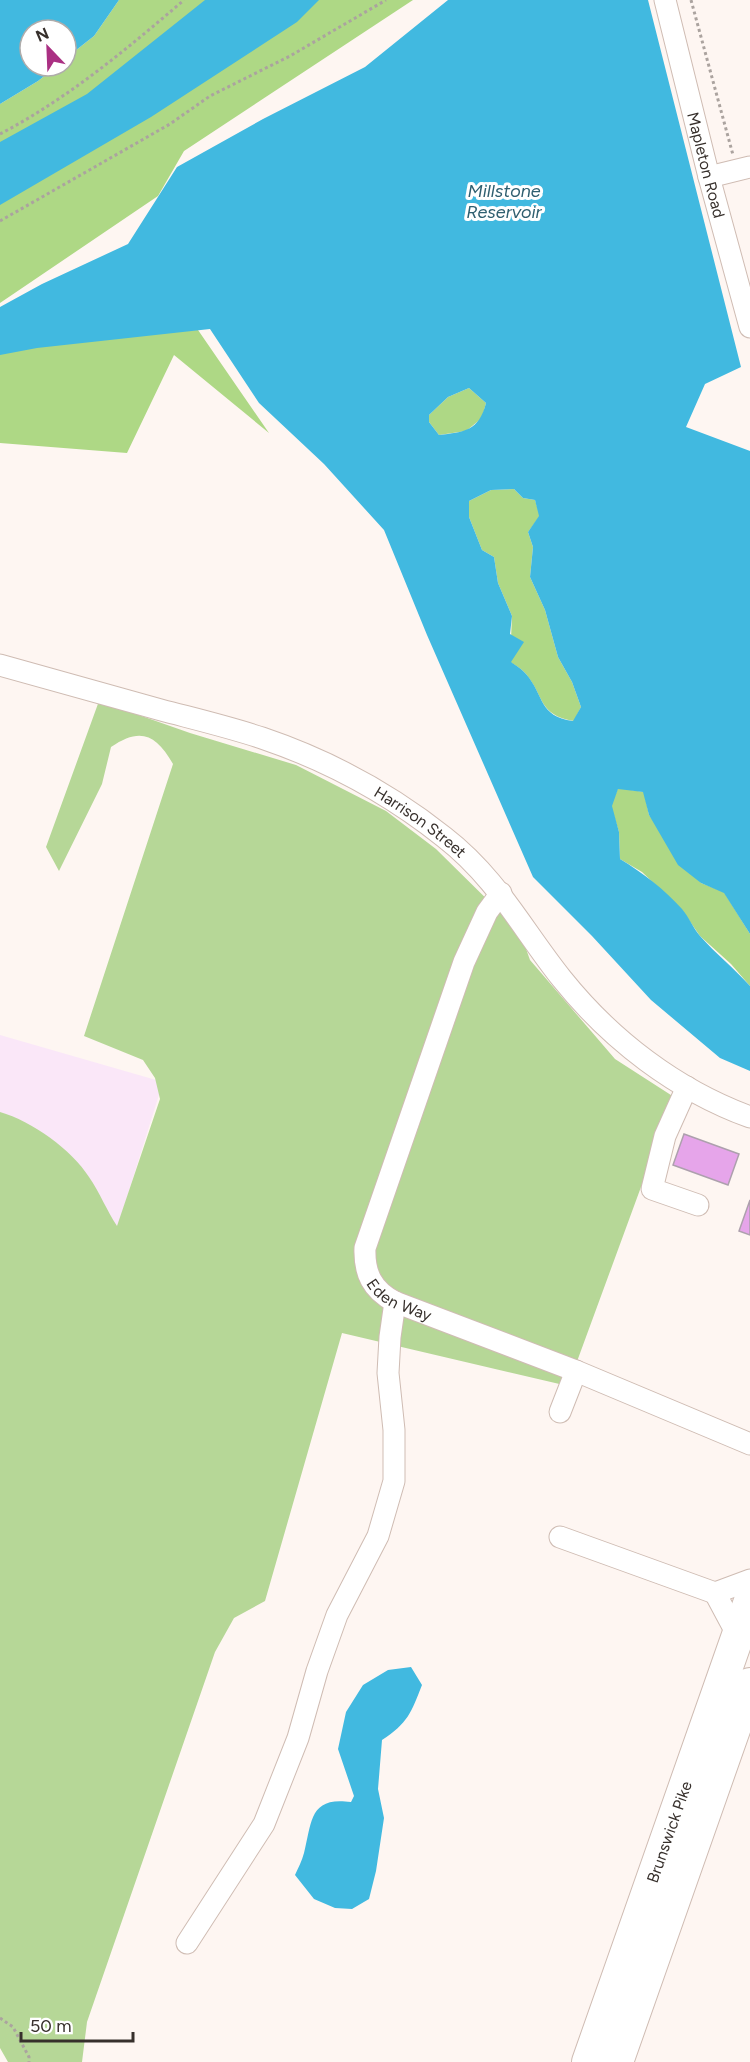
<svg xmlns="http://www.w3.org/2000/svg" width="750" height="2062" viewBox="0 0 750 2062" font-family="Figtree,sans-serif">
  <rect width="100%" height="100%" fill="#fef6f2"/>
  <path fill="#fae7f8" d="M0,1035l163,47 -163,522z"/>
  <path fill="#b6d797" d="M99,701l91,32 106,32 90,46 50,38 84,83 10,28 85,99 59,38 -106,289 -226,-53 -77,268 -31,17 -19,34 -128,370 -5,40h-74l-8,-14v-936c32,9 72,38 89,65 11,16 18,34 28,49l43,-127 -5,-21 -12,-18 -59,-24 89,-272c-17,-30 -33,-37 -62,-17l-9,37 -43,87 -13,-24z"/>
  <path fill="#aed885" d="M119,0h294l-229,151 -26,45 -158,107v-199l38,-23 19,-15h9v-8l28,-22z
    M198,330l71,103 -95,-78 -47,98 -127,-10v-107z
    M469,388l17,15 -4,15 -16,13 -27,4 -10,-13v-7l19,-18z
    M514,489l9,9 12,2 5,16 -12,16 5,15 -3,30 15,33 13,47 14,25 9,25 -7,14c-36,-6 -29,-24 -48,-47 -4,-5 -11,-9 -16,-12l2,-46 -14,-33 -4,-26 -12,-7 -13,-33v-16l22,-11z
    M618,788l26,4 5,23 52,68 23,9 26,42v52l-19,-22 -31,-28 -18,-26 -40,-38 -22,-13 -1,-27 -8,-26z"/>
  <path fill="#41b9e0" fill-rule="evenodd" d="M0,0h119l-25,36 -28,22v-28h-36v36h27l-19,15 -38,23z
    M205,0h114l-22,22 -146,95 -151,88v-63l87,-48z
    M448,0h200l93,367 -36,17 -19,43 64,24v483l-26,-41 -23,-10 -23,-18 -29,-50 -6,-23 -25,-3 -6,17 7,26 1,27c23,14 44,30 62,50 7,8 11,19 18,27 16,18 34,32 50,50v85l-30,-13 -69,-58 -59,-64 -59,-59 -106,-242 -43,-105 -60,-66 -65,-61 -49,-74 -173,19 -37,7v-48l42,-23 86,-40 49,-77 86,-48 102,-52zM469,388l17,15c-7,28 -22,29 -47,32l-10,-13v-7l19,-18zM514,489l9,9 12,2 4,16 -11,16 5,15 -3,30 15,33 13,47 14,25 9,25 -8,14c-35,-5 -28,-25 -47,-47 -4,-5 -11,-9 -15,-12l13,-20 -14,-8 2,-18 -14,-33 -4,-26 -12,-7 -13,-33v-16l22,-11z
    M411,1667l11,18c-11,28 -14,38 -40,55l-4,49 6,29 -8,53 -7,28 -17,10 -17,-1 -21,-9 -19,-24c3,-7 7,-14 9,-22 8,-31 5,-57 47,-51l3,-6 -16,-47 8,-37 17,-27 25,-15z"/>
  <path fill="#e6a5ea" stroke="#ada0ad" stroke-width="1.5" d="M684,1134l55,20 -11,31 -55,-20z
    M750,1200v35l-11,-4z"/>
  <g fill="none" stroke-linecap="round" stroke-linejoin="round">
    <g stroke="#cfbcb3" stroke-width="23">
      <g id="minor">
        <path id="s1" d="M665,0l44,177 41,150"/>
        <path d="M709,177l41,-10"/>
        <path id="s2" d="M0,665c54,15 108,30 161,45 34,9 68,17 101,28 65,22 128,56 182,99 53,41 78,92 118,142 49,61 114,111 188,138"/>
        <path id="s3" d="M501,893l-14,19 -23,50 -99,286c-1,25 7,42 30,54l181,69 174,73"/>
        <path d="M687,1087l-22,49 -13,53 46,16"/>
        <path d="M560,1412l16,-41"/>
        <path d="M560,1537l155,56"/>
        <path d="M738,1636l-23,-43 35,-13"/>
        <path d="M187,1943l77,-119 34,-86 19,-67 20,-56 41,-79 16,-55v-51l-6,-57 2,-36 5,-35"/>
      </g>
    </g>
    <g stroke="#cfbcb3" stroke-width="34">
      <g id="highway">
        <path id="s4" d="M588,2062l162,-461"/>
        <path d="M617,2062l133,-378"/>
      </g>
    </g>
    <path stroke="#aba39f" stroke-width="3" stroke-dasharray="3 3" stroke-linecap="butt" d="M691,0l42,155
      M0,134c67,-35 127,-85 184,-134
      M0,221l170,-97 40,-28 80,-40 96,-56
      M0,2018l13,9 16,30v5"/>
    <use href="#minor" stroke="#fff" stroke-width="21"/>
    <use href="#highway" stroke="#fff" stroke-width="32"/>
  </g>
  <g text-anchor="middle" dominant-baseline="central" stroke-width="6" stroke-linejoin="round" paint-order="stroke">
    <g font-size="16" fill="#37302c" stroke="#fff">
      <text stroke="none"><textPath href="#s1" startOffset="170">Mapleton Road</textPath></text>
      <text stroke="none"><textPath href="#s2" startOffset="452">Harrison Street</textPath></text>
      <text stroke="none"><textPath href="#s3" startOffset="450">Eden Way</textPath></text>
      <text stroke="none"><textPath href="#s4" startOffset="244">Brunswick Pike</textPath></text>
    </g>
    <g font-size="18" font-style="italic" fill="#2f5f70" stroke="#fff">
      <text x="504" y="191">Millstone<tspan x="504" dy="21">Reservoir</tspan></text>
    </g>
  </g>
  <g transform="translate(48 48) rotate(337)"><circle r="28" fill="#ffffff" stroke="#afacab" stroke-width="1.5"/>
  <path d="M0-4.5L10 22L0 15L-10 22Z" fill="#aa3083"/>
  <text y="-9" font-size="16" font-weight="bold" text-anchor="middle" fill="#37302c">N</text>
  </g>
  <path d="M21 2032v9h112v-9" fill="none" stroke="#37302c" stroke-width="3"/>
  <text x="30" y="2032" font-size="18" fill="#37302c" stroke="#ffffff" stroke-width="4.5" paint-order="stroke">50 m</text>
</svg>
